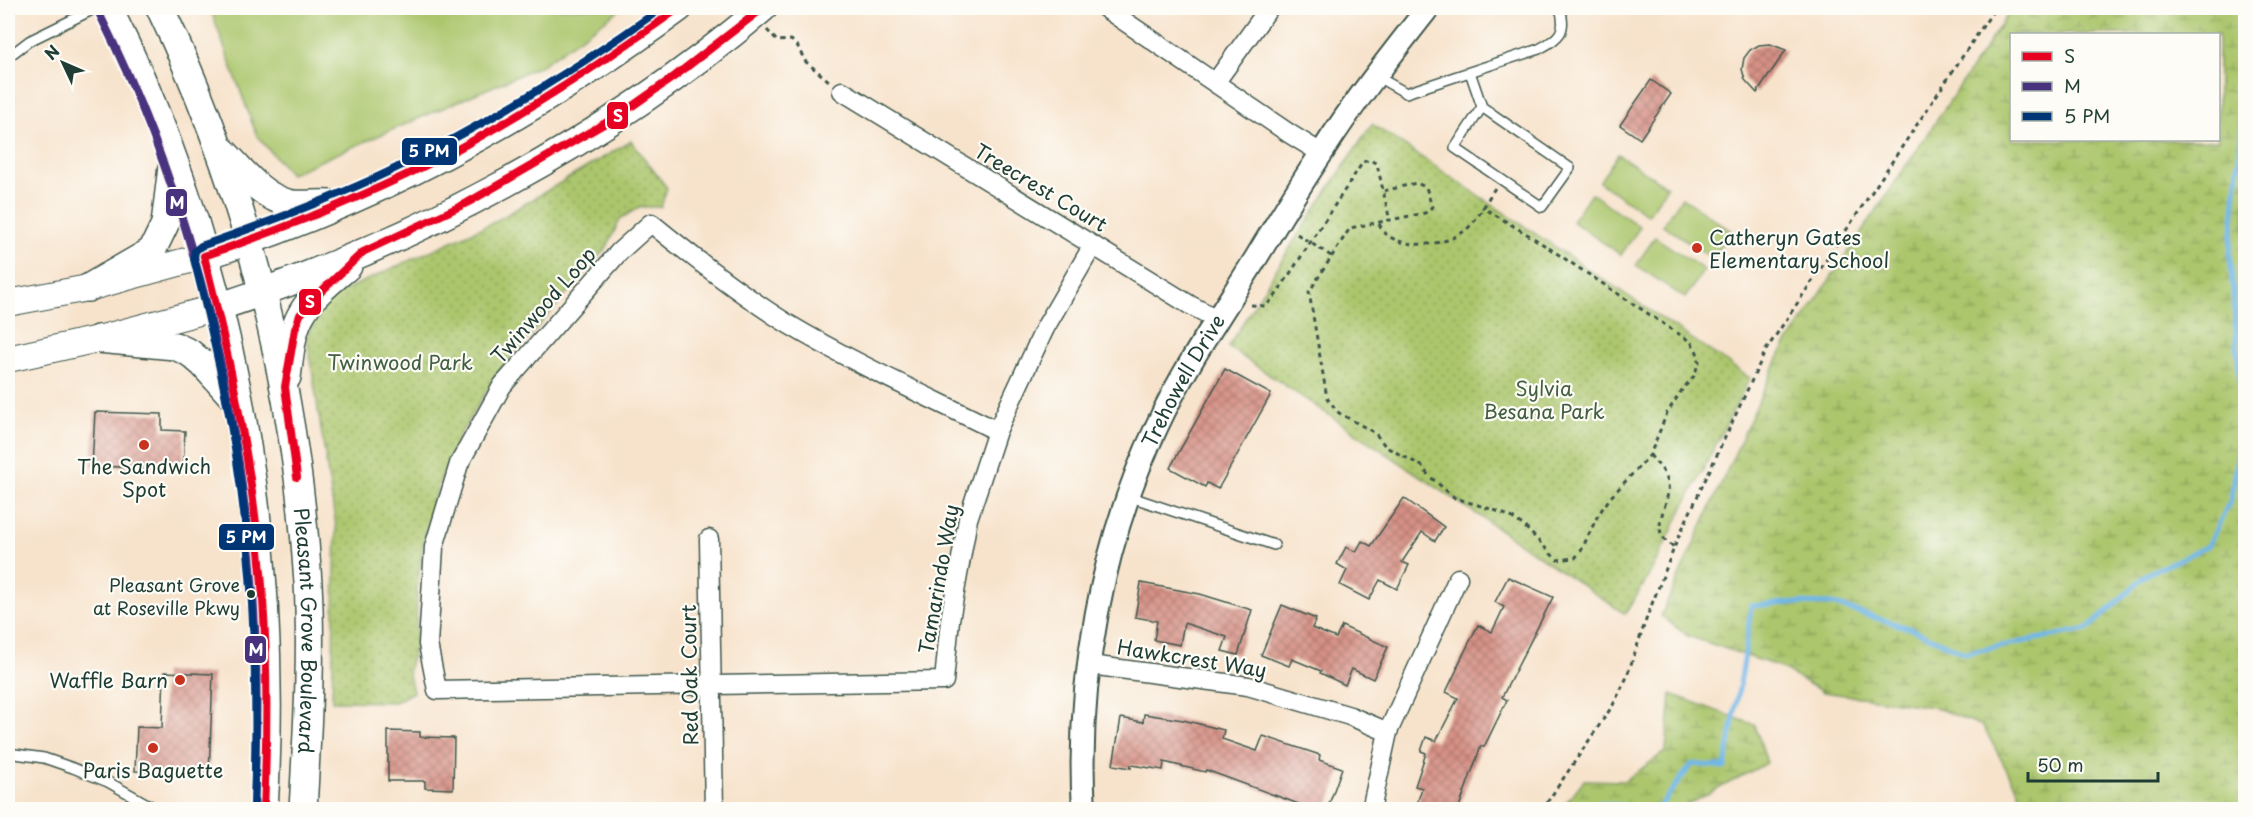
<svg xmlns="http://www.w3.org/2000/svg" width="2253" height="817" viewBox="0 0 2253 817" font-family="'Playpen Sans',sans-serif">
  <defs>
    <pattern id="wetland-marsh" width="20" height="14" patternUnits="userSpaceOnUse" patternTransform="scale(1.5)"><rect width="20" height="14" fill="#abc66c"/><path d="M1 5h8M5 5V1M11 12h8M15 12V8" fill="none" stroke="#8ba25a"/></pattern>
    <pattern id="park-dots" width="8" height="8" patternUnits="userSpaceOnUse" patternTransform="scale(1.5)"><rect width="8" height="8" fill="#abc66c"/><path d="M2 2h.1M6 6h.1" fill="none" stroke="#8ba25a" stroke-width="1.8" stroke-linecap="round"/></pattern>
    <pattern id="building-cross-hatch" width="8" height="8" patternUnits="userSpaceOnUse" patternTransform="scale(1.5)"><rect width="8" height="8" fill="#d79186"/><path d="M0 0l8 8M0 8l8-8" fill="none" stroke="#ae786e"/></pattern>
  </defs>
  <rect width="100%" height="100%" fill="#fdfcf7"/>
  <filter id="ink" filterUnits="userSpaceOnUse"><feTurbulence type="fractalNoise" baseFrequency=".0167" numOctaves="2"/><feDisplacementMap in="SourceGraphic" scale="12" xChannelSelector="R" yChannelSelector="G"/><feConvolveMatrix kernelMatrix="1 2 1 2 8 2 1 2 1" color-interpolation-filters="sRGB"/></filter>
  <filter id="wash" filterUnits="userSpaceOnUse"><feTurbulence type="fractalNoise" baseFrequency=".008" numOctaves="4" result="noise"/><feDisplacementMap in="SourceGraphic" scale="24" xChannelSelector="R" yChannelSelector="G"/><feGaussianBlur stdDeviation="1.35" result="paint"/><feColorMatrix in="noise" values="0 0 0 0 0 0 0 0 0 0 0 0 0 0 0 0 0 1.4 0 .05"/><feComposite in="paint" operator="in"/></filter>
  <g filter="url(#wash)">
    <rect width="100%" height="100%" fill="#f7e3cc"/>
    <path fill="#abc66c" stroke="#658250" stroke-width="1.5" d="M210,8h412l-82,58 -250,108 -33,-38z
      M1618,154l49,33 -19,28 -49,-33z
      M1591,193l49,34 -19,28 -49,-34z
      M1682,197l49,34 -19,27 -49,-33z
      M1655,237l49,33 -19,28 -49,-33z"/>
    <path fill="url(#wetland-marsh)" stroke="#658250" stroke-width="1.5" fill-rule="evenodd" d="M2012,8h233l1,797 -5,4h-213l-45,-83 -49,-19 -111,-15 -46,-26 -89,-30 -27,-20 119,-262zM2012,34h206v106h-206z
      M1671,694l84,31 12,38 -87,46h-119l23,-29 40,1 42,-30z"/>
    <path fill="url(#park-dots)" stroke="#658250" stroke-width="1.5" d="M1372,124l378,254 -104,203 -21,33 -397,-267 66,-106z
      M631,141l36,47 -6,19h-22l-19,12 -13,28 -110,127 -38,62 -22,53 -14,56 -6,43 -1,56 -8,27 5,21 -18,10 -63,-1 4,-174 -29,-190 7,-23 18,-18 164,-75z"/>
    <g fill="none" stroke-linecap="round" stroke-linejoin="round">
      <path stroke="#71b7e8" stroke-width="5" d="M1591,810l7,-7 54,7
        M1657,810l35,-46 33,3 19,-106 7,-55 36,-3 45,1 80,25 53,24 123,-24 59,-55 61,-28 23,-47 12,-76 -13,-170 16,-167"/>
    </g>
    <g id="blocks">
      <path fill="url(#building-cross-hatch)" d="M1770,44l16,6 -29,43 -12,-13 -3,-11 2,-11 6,-8 9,-5z
        M1651,80l20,14 -31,45 -20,-14z
        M1225,369l46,25 -53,95 -11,-6 -2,4 -35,-19z
        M95,412l67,2v16l23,1 -2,38 -91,-3z
        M1404,498l40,29 -9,14 -13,-9 -20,30 7,3 -12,24 -17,-9 -11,20 -29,-15 7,-15 -10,-6 9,-17 10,5 6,-11 9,5z
        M1508,577l45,20 -51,100 5,3 -23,47 -3,-1 -23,64h-43l7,-22 -7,-2 11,-33 -5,-2 5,-14 10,4 22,-43 -12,-6 12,-25h-1l21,-42 14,7 12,-25 -9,-5z
        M1141,583l59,11 52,16 -14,45 -16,-4 5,-14 -43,-14 -4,22 -26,-5 3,-19 -22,-4z
        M1282,605l34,14 -4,9 24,10 6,-12 46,21 -15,32 -21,-10 -7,16 -25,-12 1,-2 -29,-12 -3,7 -28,-11z
        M164,672l49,2 -4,100 -74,-3 2,-44 25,1z
        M1144,714l39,6 41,10 -2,9 35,12 6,-15 57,19 -1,5 23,8 -15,42h-12l-109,-40 -1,2 -41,-10 -1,8 -32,-5v3l-18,-3 8,-47 22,4z
        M388,731l32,1v5l34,1 -1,51 -28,-1v-7h-37z"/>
    </g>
  </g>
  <g filter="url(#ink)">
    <use href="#blocks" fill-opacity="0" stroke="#3f564b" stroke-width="1.5"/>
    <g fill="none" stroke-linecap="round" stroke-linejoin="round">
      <g stroke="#3f564b" stroke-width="12">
        <path id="service" d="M8,57l21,-16 67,-33
          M1470,72l12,35 -27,41 87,59 28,-39 -88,-61
          M1376,76l30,17 133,-44c21,-11 28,-18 21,-41
          M1128,496l146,49
          M8,753l36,5 29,10 35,14 50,28"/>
      </g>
      <g stroke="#3f564b" stroke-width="21">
        <path id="minor" d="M1105,8l185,126 31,19
          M1215,83l54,-75
          M842,91l348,214 27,14
          M997,431c-70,-35 -142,-67 -209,-107 -48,-30 -93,-65 -137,-101l-32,29 -117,134 -43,78 -25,83 -6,97 9,46 507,-9 6,-61 18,-101 29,-88 48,-103 48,-83
          M709,539l5,271
          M1090,665l158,21 102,30 38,16
          M1371,810l17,-78 70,-154"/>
      </g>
      <g stroke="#3f564b" stroke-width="26">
        <g id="tertiary">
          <path id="s1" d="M1084,810c-8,-128 18,-269 73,-384 27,-59 65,-113 99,-168 21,-35 42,-70 65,-104 32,-51 70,-99 107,-146"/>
        </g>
      </g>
      <g stroke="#3f564b" stroke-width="28">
        <path id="secondary" d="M8,303l80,-15 116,-32
          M8,359l90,-20 120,-32"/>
      </g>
      <g stroke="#3f564b" stroke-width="30">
        <g id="primary">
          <path d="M108,8c14,28 28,57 40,86 94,223 131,474 116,716"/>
          <path id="s2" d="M160,8c86,179 136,377 148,575 4,75 -1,152 -5,227"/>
          <path d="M223,151c19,19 37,45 65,52 12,3 28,0 42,1"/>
          <path d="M204,256c174,-56 329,-140 475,-248"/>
          <path d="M88,288l64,-37 13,-27 7,-57"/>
          <path d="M218,307c193,-62 391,-168 545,-299"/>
          <path d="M98,339l77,7 15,7 13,11 35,39"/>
          <path d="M287,377c3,-20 4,-46 15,-64 11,-19 30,-33 46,-47"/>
        </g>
      </g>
      <path stroke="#3f564b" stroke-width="3" stroke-dasharray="4.5 4.5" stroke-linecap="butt" d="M767,30l10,11 14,-1 6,5 8,16 24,20
        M1384,191l32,-8 10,4 6,20 -7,6 -75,15 -41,64 18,106 12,15 36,20 11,14 36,19 6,9 27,23 42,13 14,6 13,9 33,34 18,-2 6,-7 17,-36 12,-17 40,-43 17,-42 15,-23 12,-14 5,-14 -2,-10 -6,-10 -156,-103 -53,-32
        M1379,224c2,3 5,8 8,11 22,16 63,10 81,-7 12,-11 18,-27 27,-40
        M1297,234l34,22
        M1251,305l14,1 9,-8 89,-136 7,-2 7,4 13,57
        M1650,455c5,7 14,15 17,24 8,24 -25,52 8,68
        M1542,810l71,-105 13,-26 22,-65 30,-76 88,-188 229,-342"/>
      <use href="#service" stroke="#fff" stroke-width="9"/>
      <use href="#minor" stroke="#fff" stroke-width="18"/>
      <use href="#tertiary" stroke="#fff" stroke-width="22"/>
      <use href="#secondary" stroke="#fff" stroke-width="26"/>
      <use href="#primary" stroke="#fff" stroke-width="27"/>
      <g stroke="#fdfcf7" stroke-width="12">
        <path id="bus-1" d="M297,477l-12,-90 10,-58 5,-14 10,-13 53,-50 104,-49 154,-89 54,-38 88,-68
          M264,810c3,-70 4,-140 -1,-210 -7,-116 -30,-231 -59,-344 85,-29 168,-62 248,-104 79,-42 154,-92 227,-144"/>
      </g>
      <g stroke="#fdfcf7" stroke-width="12">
        <path id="bus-2" d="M99,13c95,191 146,402 156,615 3,61 1,121 -1,182"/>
      </g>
      <g stroke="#fdfcf7" stroke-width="12">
        <path id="bus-3" d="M254,810c3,-93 2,-186 -8,-278 -9,-93 -29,-183 -52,-273l1,-8 6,-5c63,-22 126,-45 187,-74 96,-46 187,-102 274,-164"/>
      </g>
      <use href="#bus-1" stroke="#e80022" stroke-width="8"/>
      <use href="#bus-2" stroke="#48327e" stroke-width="8"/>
      <use href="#bus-3" stroke="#003676" stroke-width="8"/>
    </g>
  </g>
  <g fill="#c8321e" stroke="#fdfcf7" stroke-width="2">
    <circle cx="1697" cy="248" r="6"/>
    <circle cx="144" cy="445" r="6"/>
    <circle cx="180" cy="680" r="6"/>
    <circle cx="153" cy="748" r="6"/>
  </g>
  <circle fill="#1f3d34" stroke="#fdfcf7" stroke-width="2" cx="251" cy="594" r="5"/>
  <g text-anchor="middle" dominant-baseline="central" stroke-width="4.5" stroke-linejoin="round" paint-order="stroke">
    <g font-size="18" fill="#1f3d34" stroke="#fdfcf7" text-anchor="end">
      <text x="240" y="584">Pleasant Grove<tspan x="240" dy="23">at Roseville Pkwy</tspan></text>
    </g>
    <g font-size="20" fill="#1f3d34" stroke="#fdfcf7">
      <text transform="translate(1041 187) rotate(31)">Treecrest Court</text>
      <text transform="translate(543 305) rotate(-49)">Twinwood Loop</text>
      <text stroke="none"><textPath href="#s1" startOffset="447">Trehowell Drive</textPath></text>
      <text transform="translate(938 579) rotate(-80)">Tamarindo Way</text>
      <text stroke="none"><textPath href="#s2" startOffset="645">Pleasant Grove Boulevard</textPath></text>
      <text transform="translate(1192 658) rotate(9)">Hawkcrest Way</text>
      <text transform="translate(689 675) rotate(-91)">Red Oak Court</text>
    </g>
    <g font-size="20" fill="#1f3d34" stroke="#fdfcf7">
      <text x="1709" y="237" text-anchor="start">Catheryn Gates<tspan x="1709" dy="23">Elementary School</tspan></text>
      <text x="144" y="466">The Sandwich<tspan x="144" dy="23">Spot</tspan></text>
      <text x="168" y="680" text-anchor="end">Waffle Barn</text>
      <text x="153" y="770">Paris Baguette</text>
    </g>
    <g font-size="20" fill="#425f42" stroke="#fdfcf7">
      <text x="400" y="362">Twinwood Park</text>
      <text x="1544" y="388">Sylvia<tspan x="1544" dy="23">Besana Park</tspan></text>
    </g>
  </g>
  <g stroke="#fdfcf7" stroke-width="2">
    <rect x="606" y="101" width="23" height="29" rx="6" fill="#e80022"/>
    <rect x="401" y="137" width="57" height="29" rx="6" fill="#003676"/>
    <rect x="165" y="188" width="23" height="29" rx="6" fill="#48327e"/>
    <rect x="298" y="288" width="24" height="28" rx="6" fill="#e80022"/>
    <rect x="218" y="523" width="57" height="28" rx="6" fill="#003676"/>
    <rect x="244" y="635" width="23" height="29" rx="6" fill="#48327e"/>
  </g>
  <g font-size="16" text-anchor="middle" font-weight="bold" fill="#fff">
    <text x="618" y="122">S</text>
    <text x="429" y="157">5 PM</text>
    <text x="177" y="209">M</text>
    <text x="310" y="308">S</text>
    <text x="246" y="543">5 PM</text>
    <text x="256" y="656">M</text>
  </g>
  <rect width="2253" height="817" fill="none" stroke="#fdfcf7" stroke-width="30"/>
  <rect x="2010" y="33" width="210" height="108" fill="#fdfcf7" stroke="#a4b0a9" stroke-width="1.5"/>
  <rect x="2022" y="52" width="30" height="9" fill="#e80022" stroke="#a4b0a9" stroke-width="1.5"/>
  <text x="2064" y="63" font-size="18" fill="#1f3d34">S</text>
  <rect x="2022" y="82" width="30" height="9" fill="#48327e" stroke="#a4b0a9" stroke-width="1.5"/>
  <text x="2064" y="93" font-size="18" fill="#1f3d34">M</text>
  <rect x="2022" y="112" width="30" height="9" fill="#003676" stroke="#a4b0a9" stroke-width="1.5"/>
  <text x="2064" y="123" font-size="18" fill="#1f3d34">5 PM</text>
  <g transform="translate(63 63) rotate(314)" stroke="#fdfcf7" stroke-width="4.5" paint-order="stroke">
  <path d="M0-4.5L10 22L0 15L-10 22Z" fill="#1f3d34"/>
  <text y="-9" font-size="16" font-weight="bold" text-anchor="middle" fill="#1f3d34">N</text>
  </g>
  <path d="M2028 772v9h130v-9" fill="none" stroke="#1f3d34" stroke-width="3"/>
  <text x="2037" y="772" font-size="18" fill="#1f3d34" stroke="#fdfcf7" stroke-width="4.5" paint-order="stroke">50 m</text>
</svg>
